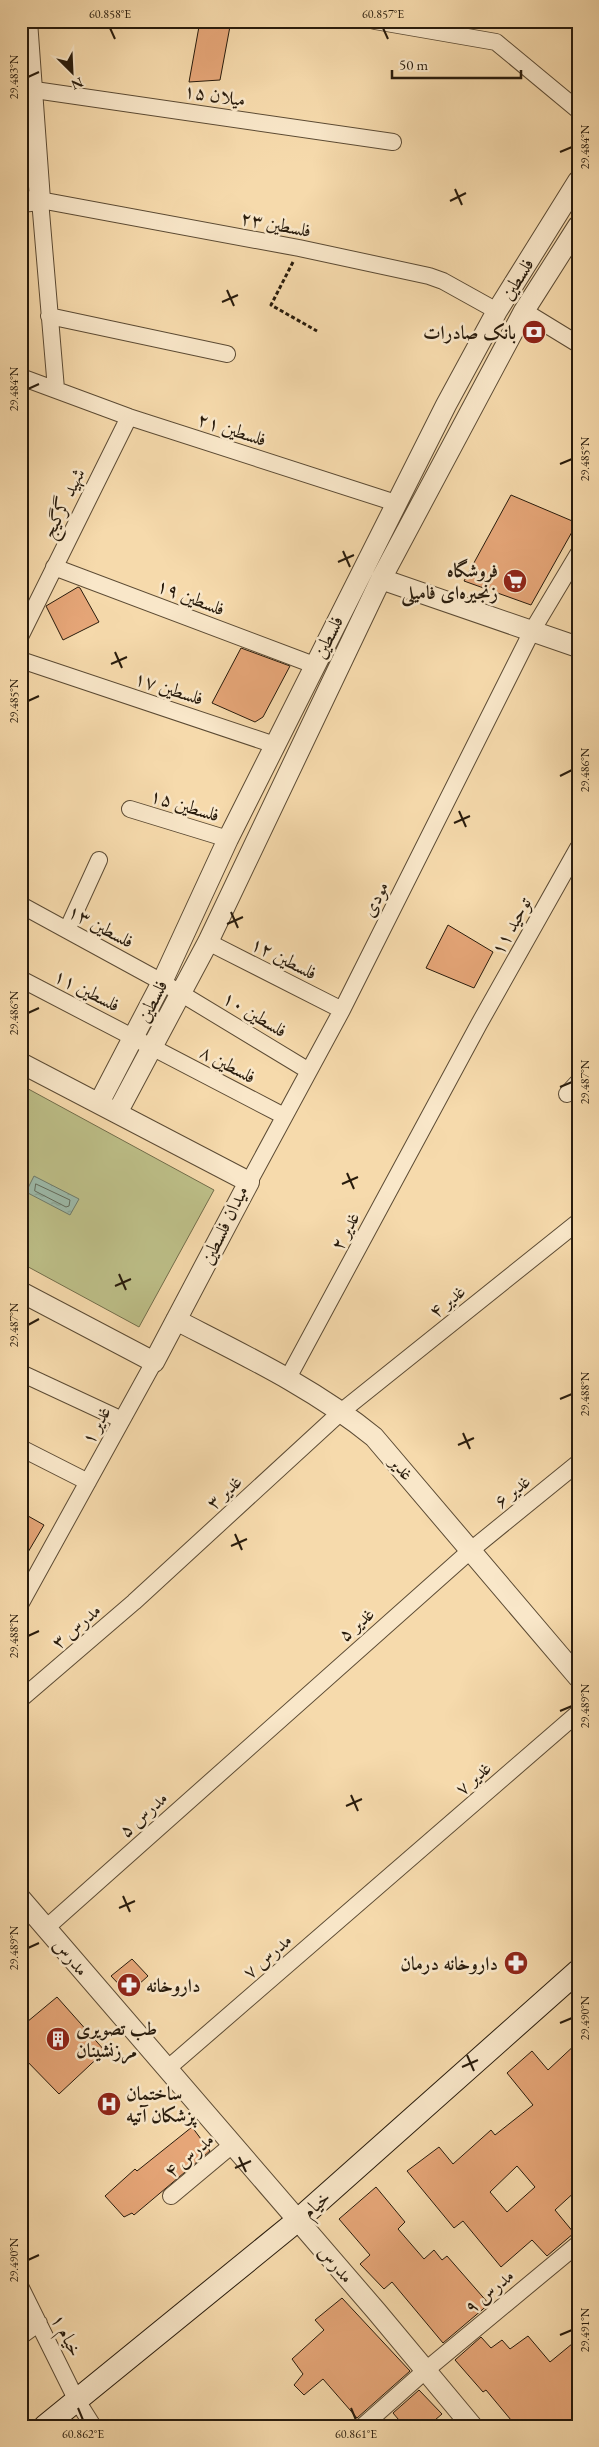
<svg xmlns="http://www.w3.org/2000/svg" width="599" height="2447" viewBox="0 0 599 2447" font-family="'EB Garamond',Amiri,serif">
  <defs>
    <pattern id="water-ripples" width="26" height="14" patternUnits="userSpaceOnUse" patternTransform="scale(1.25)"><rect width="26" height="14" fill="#9dbbab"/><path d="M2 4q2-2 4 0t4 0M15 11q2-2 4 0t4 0" fill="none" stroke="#87a092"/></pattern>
  </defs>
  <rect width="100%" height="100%" fill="#f6daac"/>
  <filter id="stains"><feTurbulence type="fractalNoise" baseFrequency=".004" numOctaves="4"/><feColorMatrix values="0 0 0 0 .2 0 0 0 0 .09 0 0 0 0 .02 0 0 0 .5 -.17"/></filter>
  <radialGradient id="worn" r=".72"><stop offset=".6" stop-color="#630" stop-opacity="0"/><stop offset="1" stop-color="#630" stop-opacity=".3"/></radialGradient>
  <path fill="#bdbf88" stroke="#726d4a" d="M21,1085l193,105 -75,137 -118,-64z"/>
  <path fill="url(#water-ripples)" stroke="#6e7b6b" d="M34,1176l45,23 -9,16 -44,-23z"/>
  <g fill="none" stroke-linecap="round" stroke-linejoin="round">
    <path stroke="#626b5c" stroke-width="1" d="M36,1184l34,16 -1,6 -3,1 -31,-16z"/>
  </g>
  <path fill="#e6a678" stroke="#281b0c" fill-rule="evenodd" d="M200,21h31l-11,59 -31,2z
    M511,495l66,28 -46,82 -67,-24z
    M78,587l2,1 19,34 -36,18 -17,-34z
    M241,648l49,18 -27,51 -8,5 -43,-19z
    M448,925l45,27 -19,36 -48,-20z
    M21,1512l23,13 -23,39z
    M132,1959l16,17 -20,18 -17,-18z
    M57,1997l48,54 -46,43 -38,-39v-28z
    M578,2042v147l-23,21 19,23 -27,23 -15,-16 -31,27 -38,-46 -9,7 -47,-57 32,-24 14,17 38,-34 4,5 38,-30 -26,-32 25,-22 16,19zM517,2166l18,21 -28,25 -17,-20z
    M192,2127l18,24 -76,64 -2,-2 -8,4 -19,-21 30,-27 2,2z
    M376,2187l29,35 -7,7 26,30 10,-9 8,10 5,-4 42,48 -46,39 -51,-61 -8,7 -24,-25 10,-9 -31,-36z
    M342,2298l68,73 -53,47 -34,-39 -19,16 -10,-10 9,-11 -11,-15 32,-29 -9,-10z
    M528,2336l22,26 28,-23v87h-62l-30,-36 -3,2 -28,-32 26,-23 10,11 11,-8 8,9z
    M419,2390l23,24 -7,6 5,6h-36l-11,-13z"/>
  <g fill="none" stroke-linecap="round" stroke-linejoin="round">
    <g stroke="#5c4b34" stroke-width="18">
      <path id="minor" d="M375,21l121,21 82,68
        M21,88l372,54
        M524,311l54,33
        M49,316l178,38
        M21,377l108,40 267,86
        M56,389l-16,-189 259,48 130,28 14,5 54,30
        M54,567l260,98
        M21,635l108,-218
        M21,660l254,85
        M130,809l98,30
        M21,905l141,77 147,89
        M67,930l32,-70
        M208,942l134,68
        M21,979l263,137
        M567,1094l11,-12
        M249,1182l93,-172 190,-379 46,-77
        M21,1373l101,47
        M288,1378l191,-354 99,-176
        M21,1448l67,34
        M21,1603l133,-241
        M21,1699l113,-97 208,-191 236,-189
        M46,1928l425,-378 107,-87
        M167,2069l411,-356
        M171,2196l61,-51
        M21,2288l55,111 17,27
        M21,2336l18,-13
        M363,2426l63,-56 152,-126"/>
    </g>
    <g stroke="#5c4b34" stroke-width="22">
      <path id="tertiary" d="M21,202l19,-2 -13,-179
        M381,579l197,68
        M21,1063l228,119 -95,180 -133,-70
        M99,1103l63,-121 66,-143 218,-434 51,-94 81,-130
        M117,1113l91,-171 173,-363 143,-268 54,-85
        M176,1320c68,35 138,68 198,117l204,240
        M21,1899l356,413 95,114"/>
    </g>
    <g stroke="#281b0c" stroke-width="24">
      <path id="secondary" d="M45,2426l253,-206 280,-249"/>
    </g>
    <path stroke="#281b0c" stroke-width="3" stroke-dasharray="4 2.5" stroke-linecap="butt" d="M293,262l-22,43 46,26"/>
    <use href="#minor" stroke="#f9e7c9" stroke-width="16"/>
    <use href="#tertiary" stroke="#f9e7c9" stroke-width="20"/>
    <use href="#secondary" stroke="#f9e7c9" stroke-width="22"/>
  </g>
  <path fill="none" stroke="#281b0c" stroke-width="2" d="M110,28l5,11M383,28l5,11M28,77l11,-5M560,152l12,-5M455,189l7,16M450,201l16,-8M227,290l7,16M222,302l16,-7M28,389l11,-5M560,464l12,-5M343,551l7,16M338,562l16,-7M115,652l7,16M111,664l16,-7M28,701l11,-5M560,776l12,-6M459,811l7,16M454,823l16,-7M231,912l7,16M227,924l16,-7M28,1013l11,-5M560,1087l12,-5M347,1173l7,16M342,1184l16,-7M119,1274l7,16M115,1286l16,-7M28,1325l11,-6M560,1399l12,-5M463,1433l7,16M458,1445l16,-7M235,1534l7,16M231,1546l16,-7M28,1636l11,-5M560,1711l12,-5M351,1795l7,16M346,1806l16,-7M123,1896l7,16M119,1908l16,-7M28,1948l11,-5M560,2023l12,-5M467,2055l7,16M462,2067l16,-7M239,2157l7,15M235,2168l16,-7M28,2260l11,-5M560,2335l12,-5M78,2408l5,12M351,2408l5,12"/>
  <defs>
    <g id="bank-disc" transform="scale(1.25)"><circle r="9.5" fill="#8f2418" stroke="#f9e7c9"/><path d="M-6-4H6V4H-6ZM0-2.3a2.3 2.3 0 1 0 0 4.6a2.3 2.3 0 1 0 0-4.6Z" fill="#fff"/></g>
    <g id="supermarket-disc" transform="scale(1.25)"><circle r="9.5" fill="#8f2418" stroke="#f9e7c9"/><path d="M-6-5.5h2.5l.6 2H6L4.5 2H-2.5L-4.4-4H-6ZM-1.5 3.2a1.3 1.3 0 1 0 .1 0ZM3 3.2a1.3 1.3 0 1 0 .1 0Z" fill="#fff"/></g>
    <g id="pharmacy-disc" transform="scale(1.25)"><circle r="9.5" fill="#8f2418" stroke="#f9e7c9"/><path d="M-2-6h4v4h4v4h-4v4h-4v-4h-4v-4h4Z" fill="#fff"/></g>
    <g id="building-disc" transform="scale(1.25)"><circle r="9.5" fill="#8f2418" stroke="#f9e7c9"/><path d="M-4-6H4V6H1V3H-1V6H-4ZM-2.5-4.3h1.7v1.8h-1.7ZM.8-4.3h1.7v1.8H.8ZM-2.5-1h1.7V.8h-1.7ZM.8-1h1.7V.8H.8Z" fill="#fff"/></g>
    <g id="hospital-disc" transform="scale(1.25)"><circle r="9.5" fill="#8f2418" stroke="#f9e7c9"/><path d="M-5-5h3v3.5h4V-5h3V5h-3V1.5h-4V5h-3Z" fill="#fff"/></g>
  </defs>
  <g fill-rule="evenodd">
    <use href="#bank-disc" x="534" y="332"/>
    <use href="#supermarket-disc" x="515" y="581"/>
    <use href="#pharmacy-disc" x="516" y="1963"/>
    <use href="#pharmacy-disc" x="129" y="1985"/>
    <use href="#building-disc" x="58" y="2039"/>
    <use href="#hospital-disc" x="109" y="2104"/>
  </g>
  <g text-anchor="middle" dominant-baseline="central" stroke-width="5" stroke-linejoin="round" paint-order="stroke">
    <g font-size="19" fill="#281b0c" stroke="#f9e7c9">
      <text transform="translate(215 95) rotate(9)">میلان ۱۵</text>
      <text transform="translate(276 224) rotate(11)">فلسطین ۲۳</text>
      <text transform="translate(517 279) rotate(-58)">فلسطین</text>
      <text transform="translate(232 429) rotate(18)">فلسطین ۲۱</text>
      <text transform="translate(63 503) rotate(-64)">شهید گرگیج</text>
      <text transform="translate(191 597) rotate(21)">فلسطین ۱۹</text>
      <text transform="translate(328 637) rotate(-64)">فلسطین</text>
      <text transform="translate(169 688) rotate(18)">فلسطین ۱۷</text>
      <text transform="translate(185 805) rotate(17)">فلسطین ۱۵</text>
      <text transform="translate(375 899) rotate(-63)">مودی</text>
      <text transform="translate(101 926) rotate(28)">فلسطین ۱۳</text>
      <text transform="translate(511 926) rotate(-61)">توحید ۱۱</text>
      <text transform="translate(284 958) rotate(27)">فلسطین ۱۲</text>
      <text transform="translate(87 990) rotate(27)">فلسطین ۱۱</text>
      <text transform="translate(152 1001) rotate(-63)">فلسطین</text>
      <text transform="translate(255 1014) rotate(31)">فلسطین ۱۰</text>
      <text transform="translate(228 1064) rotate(28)">فلسطین ۸</text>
      <text transform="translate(224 1225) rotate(-64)">میدان فلسطین</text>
      <text transform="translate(345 1231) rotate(-62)">غدیر ۲</text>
      <text transform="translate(447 1301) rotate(-39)">غدیر ۴</text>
      <text transform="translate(96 1425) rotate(-61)">غدیر ۱</text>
      <text transform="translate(402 1468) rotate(49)">غدیر</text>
      <text transform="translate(512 1491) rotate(-39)">غدیر ۶</text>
      <text transform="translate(224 1492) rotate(-43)">غدیر ۳</text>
      <text transform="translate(356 1624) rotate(-41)">غدیر ۵</text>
      <text transform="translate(76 1626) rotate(-41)">مدرس ۳</text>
      <text transform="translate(473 1778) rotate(-41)">غدیر ۷</text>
      <text transform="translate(143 1814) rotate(-42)">مدرس ۵</text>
      <text transform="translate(267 1956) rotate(-41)">مدرس ۷</text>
      <text transform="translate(71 1957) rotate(49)">مدرس</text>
      <text transform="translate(189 2155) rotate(-40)">مدرس ۴</text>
      <text transform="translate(316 2204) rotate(-42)">خیام</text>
      <text transform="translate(336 2264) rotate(49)">مدرس</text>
      <text transform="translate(489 2291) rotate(-40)">مدرس ۹</text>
      <text transform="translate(67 2335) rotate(63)">خیام ۱</text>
    </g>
    <g font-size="19" font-weight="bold" fill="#281b0c" stroke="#f9e7c9" text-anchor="end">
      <text x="516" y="332">بانک صادرات</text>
      <text x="498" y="570">فروشگاه<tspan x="498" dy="22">زنجیره‌ای فامیلی</tspan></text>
      <text x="498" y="1963">داروخانه درمان</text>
      <text x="146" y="1985" text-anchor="start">داروخانه</text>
      <text x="76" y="2028" text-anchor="start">طب تصویری<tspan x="76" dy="22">مرزنشینان</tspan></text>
      <text x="126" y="2093" text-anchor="start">ساختمان<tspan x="126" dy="22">پزشکان آتیه</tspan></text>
    </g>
  </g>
  <rect width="599" height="2447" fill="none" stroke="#f6daac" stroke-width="55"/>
  <g transform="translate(72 72) rotate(156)" stroke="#f9e7c9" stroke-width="4" paint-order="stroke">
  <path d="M0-4L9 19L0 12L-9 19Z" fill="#281b0c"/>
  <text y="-8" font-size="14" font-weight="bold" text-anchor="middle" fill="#281b0c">N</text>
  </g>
  <path d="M392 70v8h129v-8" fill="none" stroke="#281b0c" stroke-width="2.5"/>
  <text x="399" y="70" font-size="15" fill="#281b0c" stroke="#f9e7c9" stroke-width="4" paint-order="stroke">50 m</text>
  <rect x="28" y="28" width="544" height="2392" fill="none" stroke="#281b0c" stroke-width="2"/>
  <g font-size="12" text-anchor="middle" fill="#281b0c">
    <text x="110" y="18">60.858°E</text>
    <text x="383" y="18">60.857°E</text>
    <text transform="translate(14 77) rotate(-90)" y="4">29.483°N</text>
    <text transform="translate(585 147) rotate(-90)" y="4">29.484°N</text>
    <text transform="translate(14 389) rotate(-90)" y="4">29.484°N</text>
    <text transform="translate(585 459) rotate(-90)" y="4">29.485°N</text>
    <text transform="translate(14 701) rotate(-90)" y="4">29.485°N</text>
    <text transform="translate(585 770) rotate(-90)" y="4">29.486°N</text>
    <text transform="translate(14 1013) rotate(-90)" y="4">29.486°N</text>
    <text transform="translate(585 1082) rotate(-90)" y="4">29.487°N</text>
    <text transform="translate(14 1325) rotate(-90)" y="4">29.487°N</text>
    <text transform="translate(585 1394) rotate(-90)" y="4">29.488°N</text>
    <text transform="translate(14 1636) rotate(-90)" y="4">29.488°N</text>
    <text transform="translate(585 1706) rotate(-90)" y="4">29.489°N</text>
    <text transform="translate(14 1948) rotate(-90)" y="4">29.489°N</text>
    <text transform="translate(585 2018) rotate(-90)" y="4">29.490°N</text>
    <text transform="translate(14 2260) rotate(-90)" y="4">29.490°N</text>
    <text transform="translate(585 2330) rotate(-90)" y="4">29.491°N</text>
    <text x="83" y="2438">60.862°E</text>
    <text x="356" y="2438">60.861°E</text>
  </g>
  <rect width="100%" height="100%" filter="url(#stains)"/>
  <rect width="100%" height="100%" fill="url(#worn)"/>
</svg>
